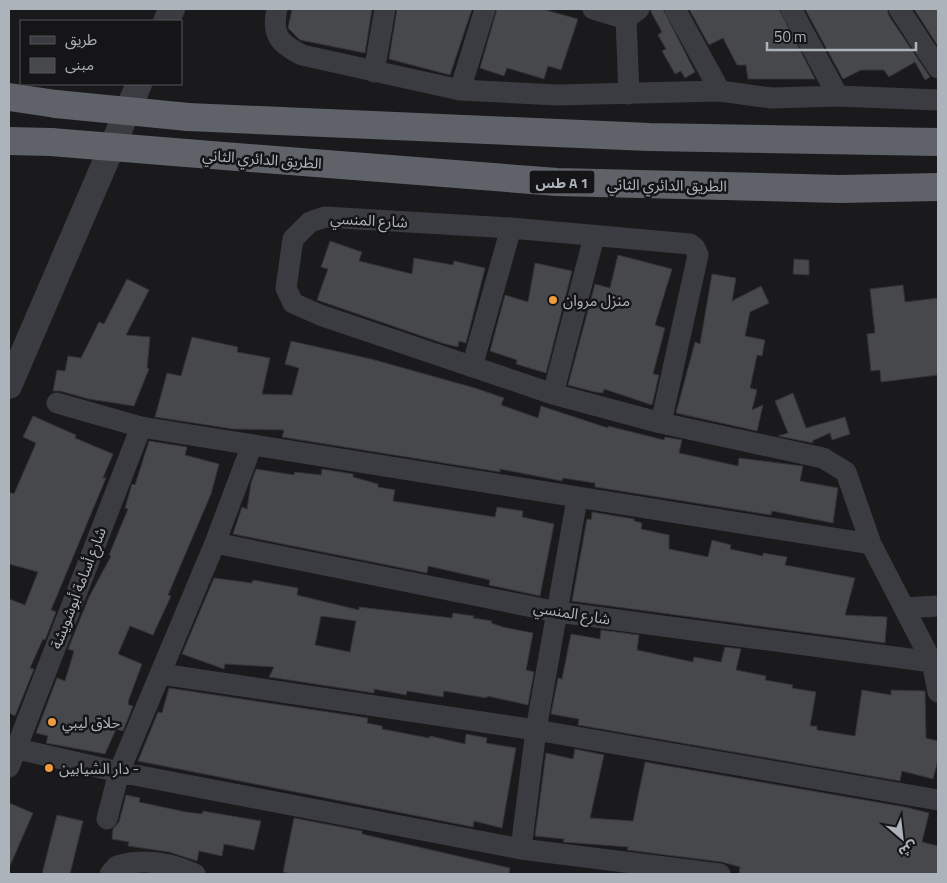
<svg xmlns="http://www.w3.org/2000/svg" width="947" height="883" viewBox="0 0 947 883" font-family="'Titillium Web','Noto Sans Arabic',sans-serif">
  <rect width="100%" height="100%" fill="#1a1a1c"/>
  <path fill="#46484c" stroke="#343438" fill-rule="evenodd" d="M292,9h80l-7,44 -65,-13 -12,-12z
    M397,9h75l-22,66 -61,-16z
    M497,9h45l36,10 -17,51 -13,-4 -4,13 -37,-11 -3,8 -24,-8z
    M651,9h12l32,63 -10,6 -4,-7 -6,3 -13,-23 4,-2 -8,-14 4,-3 -11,-20z
    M689,9h90l36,70h-67l-2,-14h-9l-14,-27 -14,7z
    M805,9h82l2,7 41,61 -5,3 -10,-18 -26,15 -5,-7h-23l-18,9z
    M914,9h24v37z
    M330,241l32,11 -3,9 53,13 2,-16 39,7 1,-4 31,7 -19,75 -7,-2 -1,6 -16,-4 -125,-43 11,-31 -7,-2z
    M618,255l54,14 -17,56 10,3 -12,46 6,1 -7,30 -48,-16 -1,4 -8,-1 -27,-7 27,-101 15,4z
    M794,259l15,1v15l-16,-1z
    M535,263l37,8 -26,102 -30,-9 1,-4 -27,-9 15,-56 23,7z
    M712,274l24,4 -4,23 29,-15 8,17 -19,9 -5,24 20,4 -3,16 -5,-1 -7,33 7,2 -5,20 11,-5 -6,26 -81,-18 19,-71 5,2z
    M127,279l22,11 -23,45 24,2 -3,31 2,1 -15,37 -45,-7 -29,-8h-7l4,-21 8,1 3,-15 13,2 18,-36 5,2z
    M903,285l2,17 33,-4v77l-57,7 -1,-12 -9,1 -4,-37 8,-1 -5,-44z
    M192,337l46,10 -1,5 33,6 -8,36 30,1 7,-27 -14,-4 6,-23 80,18 104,29 29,10 -3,7 37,13 3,-12 67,22v-2l56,14 1,-3 17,3 -3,13 59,13 1,-8 64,8 -3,15 38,7 -5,35 -61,-12 -1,4 -176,-28v-4l-32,-5 -1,3 -62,-12v3l-218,-35 2,-7 -51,-1 -78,-12 12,-44 14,3z
    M793,393l13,35 39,-11 5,17 -18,6 -2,-7 -18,8 1,2 -35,-7 10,-3 -13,-32z
    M33,416l43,19 -1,3 38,16 -10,24h3l-55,132 5,2 -11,28 -2,-1 -13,29 4,1 -19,47 -6,-3v-114l16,6 13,-33 -29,-8v-72l5,2 22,-51 -13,-6z
    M149,441l38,6 -2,8 34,9 -8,30 -43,101 3,1 -18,39 -23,-9 -12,28 24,10 -14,38 1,3 4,1 -10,25 -7,-2 -11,25 -59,-11 2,-7 -12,-3 21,-55 8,3 9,-30 -6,-2 21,-52 22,-41 -2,-1 19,-46 -3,-1 5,-17 2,-7 3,1z
    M256,469l38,6 1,-3 26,3 1,-6 31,5v3l25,7v3l17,3 -2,11 102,16 2,-10 26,4 -1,6 32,7 -14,72 -51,-11 1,-5 -62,-14 -1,7 -194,-39 9,-27 5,2 4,-26z
    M592,512l42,7v2l8,2 -1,6 28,6v14l39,8 4,-17 19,5 -1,4 33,7v-3l24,4 -2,8 70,13 -10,37 42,2 -2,26 -313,-42 15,-82 4,1z
    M214,578l38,5 1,-3 45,8 -1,7 62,15v-3l93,11 1,-5 21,3 -1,2 19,3 -1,2 12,4 30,6 -7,37 8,2 -6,33 -41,-9v2l-43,-7 -1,6 -36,-6 -1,4 -32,-6v4l-105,-16 5,-10 -49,-3 -1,5 -42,-15zM321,616l35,5 -6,31 -35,-7z
    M601,630l38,5 -2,15 56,12 1,-5 27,5 4,-15 16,2 -5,21 30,6 -1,4 28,5 -1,3 24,4 -6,34h7v4l38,6 7,-46 29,5v-5l34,1 1,47 12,3v19l-5,19 -31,-8 -2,10 -322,-56 1,-6 -28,-5 7,-36 4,1 9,-45 29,5z
    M169,688l199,30 -1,5 15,3v3l47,9 1,-2 35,8 1,-10 21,4 -1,5 30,5 -14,80 -28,-7 -1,6 -335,-66 20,-49 4,1z
    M575,749l29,6 -14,63 43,3 12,-59 260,45 24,6 -7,29 16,4v28h-190l-9,-1 1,-6 -18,-5 -95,-12 1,-3 -65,-5 1,-3 -29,-3 11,-83 27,6z
    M126,795l14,3 -1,4 47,10 16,2 1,-3 58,10 -7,29 -30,-6 -2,12 -23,-5 -2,10 -28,-9 -41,-6 1,-4 -17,-3 1,-10 6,-7z
    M9,803l24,10 -24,55z
    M57,815l26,6 -13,53h-28z
    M294,818l68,13v3l148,34 -1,6h-217l-9,-2z"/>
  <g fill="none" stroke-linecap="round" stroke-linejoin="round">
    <path stroke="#3b3c41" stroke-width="21" d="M277,9c-6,26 3,35 25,46l158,35 97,5 163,-4 51,7 67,-2 100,4
      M593,9l33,10 13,-10
      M620,9l6,10 3,75
      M675,9l45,82
      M791,9l47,87
      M899,9l39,59
      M374,72l11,-63
      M460,90l25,-81
      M472,367l39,-139
      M553,394l41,-157
      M57,403l84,24 730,117
      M661,423l37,-168 -3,-7 -5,-4 -179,-16 -186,-11 -15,5 -17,17 -7,49 7,15 27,12 233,79 108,29 162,35 23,14 25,72 61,118 6,30
      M215,543l343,69 374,50
      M904,608l34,-2
      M161,674l375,56 402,70
      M9,747l110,25 402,77 199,25
      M9,767l132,-340
      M107,819l12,-47 96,-229 37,-98
      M521,849l15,-119 41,-231
      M110,874l7,-8c27,-8 52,-4 78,8"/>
    <path stroke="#3b3c41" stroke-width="26" d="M166,21l6,-12
      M9,386l130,-302"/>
    <path stroke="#5f6269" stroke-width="28" d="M9,97l47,7
      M188,117l461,20 289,5
      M9,141l42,1
      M186,153l371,29 283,7 98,-2"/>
    <path stroke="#5f6269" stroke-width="28" d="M56,104l132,13
      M51,142l135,11"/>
  </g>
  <g fill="#ee9c3f" stroke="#151517" stroke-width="2">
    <circle cx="553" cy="300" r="5"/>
    <circle cx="52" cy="722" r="5"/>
    <circle cx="49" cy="768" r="5"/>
  </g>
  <g text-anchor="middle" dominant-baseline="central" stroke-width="5" stroke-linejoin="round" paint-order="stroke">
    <rect fill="#151517" stroke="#7f848a" stroke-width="1" x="529.5" y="170.5" width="65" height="23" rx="4"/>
    <g font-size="14" font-weight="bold" fill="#acb3bb">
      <text x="562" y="182">طس A 1</text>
    </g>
    <g font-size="15" fill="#acb3bb" stroke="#151517">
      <text transform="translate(262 159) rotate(4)">الطريق الدائري الثاني</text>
      <text transform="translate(667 185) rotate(1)">الطريق الدائري الثاني</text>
      <text transform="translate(369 220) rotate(3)">شارع المنسي</text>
      <text transform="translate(78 588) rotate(-69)">شارع أسامة أبوشويشة</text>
      <text transform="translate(572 613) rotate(9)">شارع المنسي</text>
    </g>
    <g font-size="15" fill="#acb3bb" stroke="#151517" text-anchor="start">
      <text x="563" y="300">منزل مروان</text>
      <text x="62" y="722">حلاق ليبي</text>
      <text x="59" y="768">دار الشيابين -</text>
    </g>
  </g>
  <rect width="947" height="883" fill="none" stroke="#acb3bb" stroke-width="20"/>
  <rect x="20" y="20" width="162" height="65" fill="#151517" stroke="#515459"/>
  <rect x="30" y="36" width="25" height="8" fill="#3b3c41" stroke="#515459"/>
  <text x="65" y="45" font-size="15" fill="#acb3bb">طريق</text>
  <rect x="30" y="58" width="25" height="15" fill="#46484c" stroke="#515459"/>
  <text x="65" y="70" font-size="15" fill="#acb3bb">مبنى</text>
  <g transform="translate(902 838) rotate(152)" stroke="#151517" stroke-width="4" paint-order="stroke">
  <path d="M0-4L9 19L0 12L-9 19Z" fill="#acb3bb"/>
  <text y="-8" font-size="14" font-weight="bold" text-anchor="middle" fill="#acb3bb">ش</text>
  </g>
  <path d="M767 42v8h149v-8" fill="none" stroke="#acb3bb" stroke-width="2.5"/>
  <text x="774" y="42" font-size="15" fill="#acb3bb" stroke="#151517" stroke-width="4" paint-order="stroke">50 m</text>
</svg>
